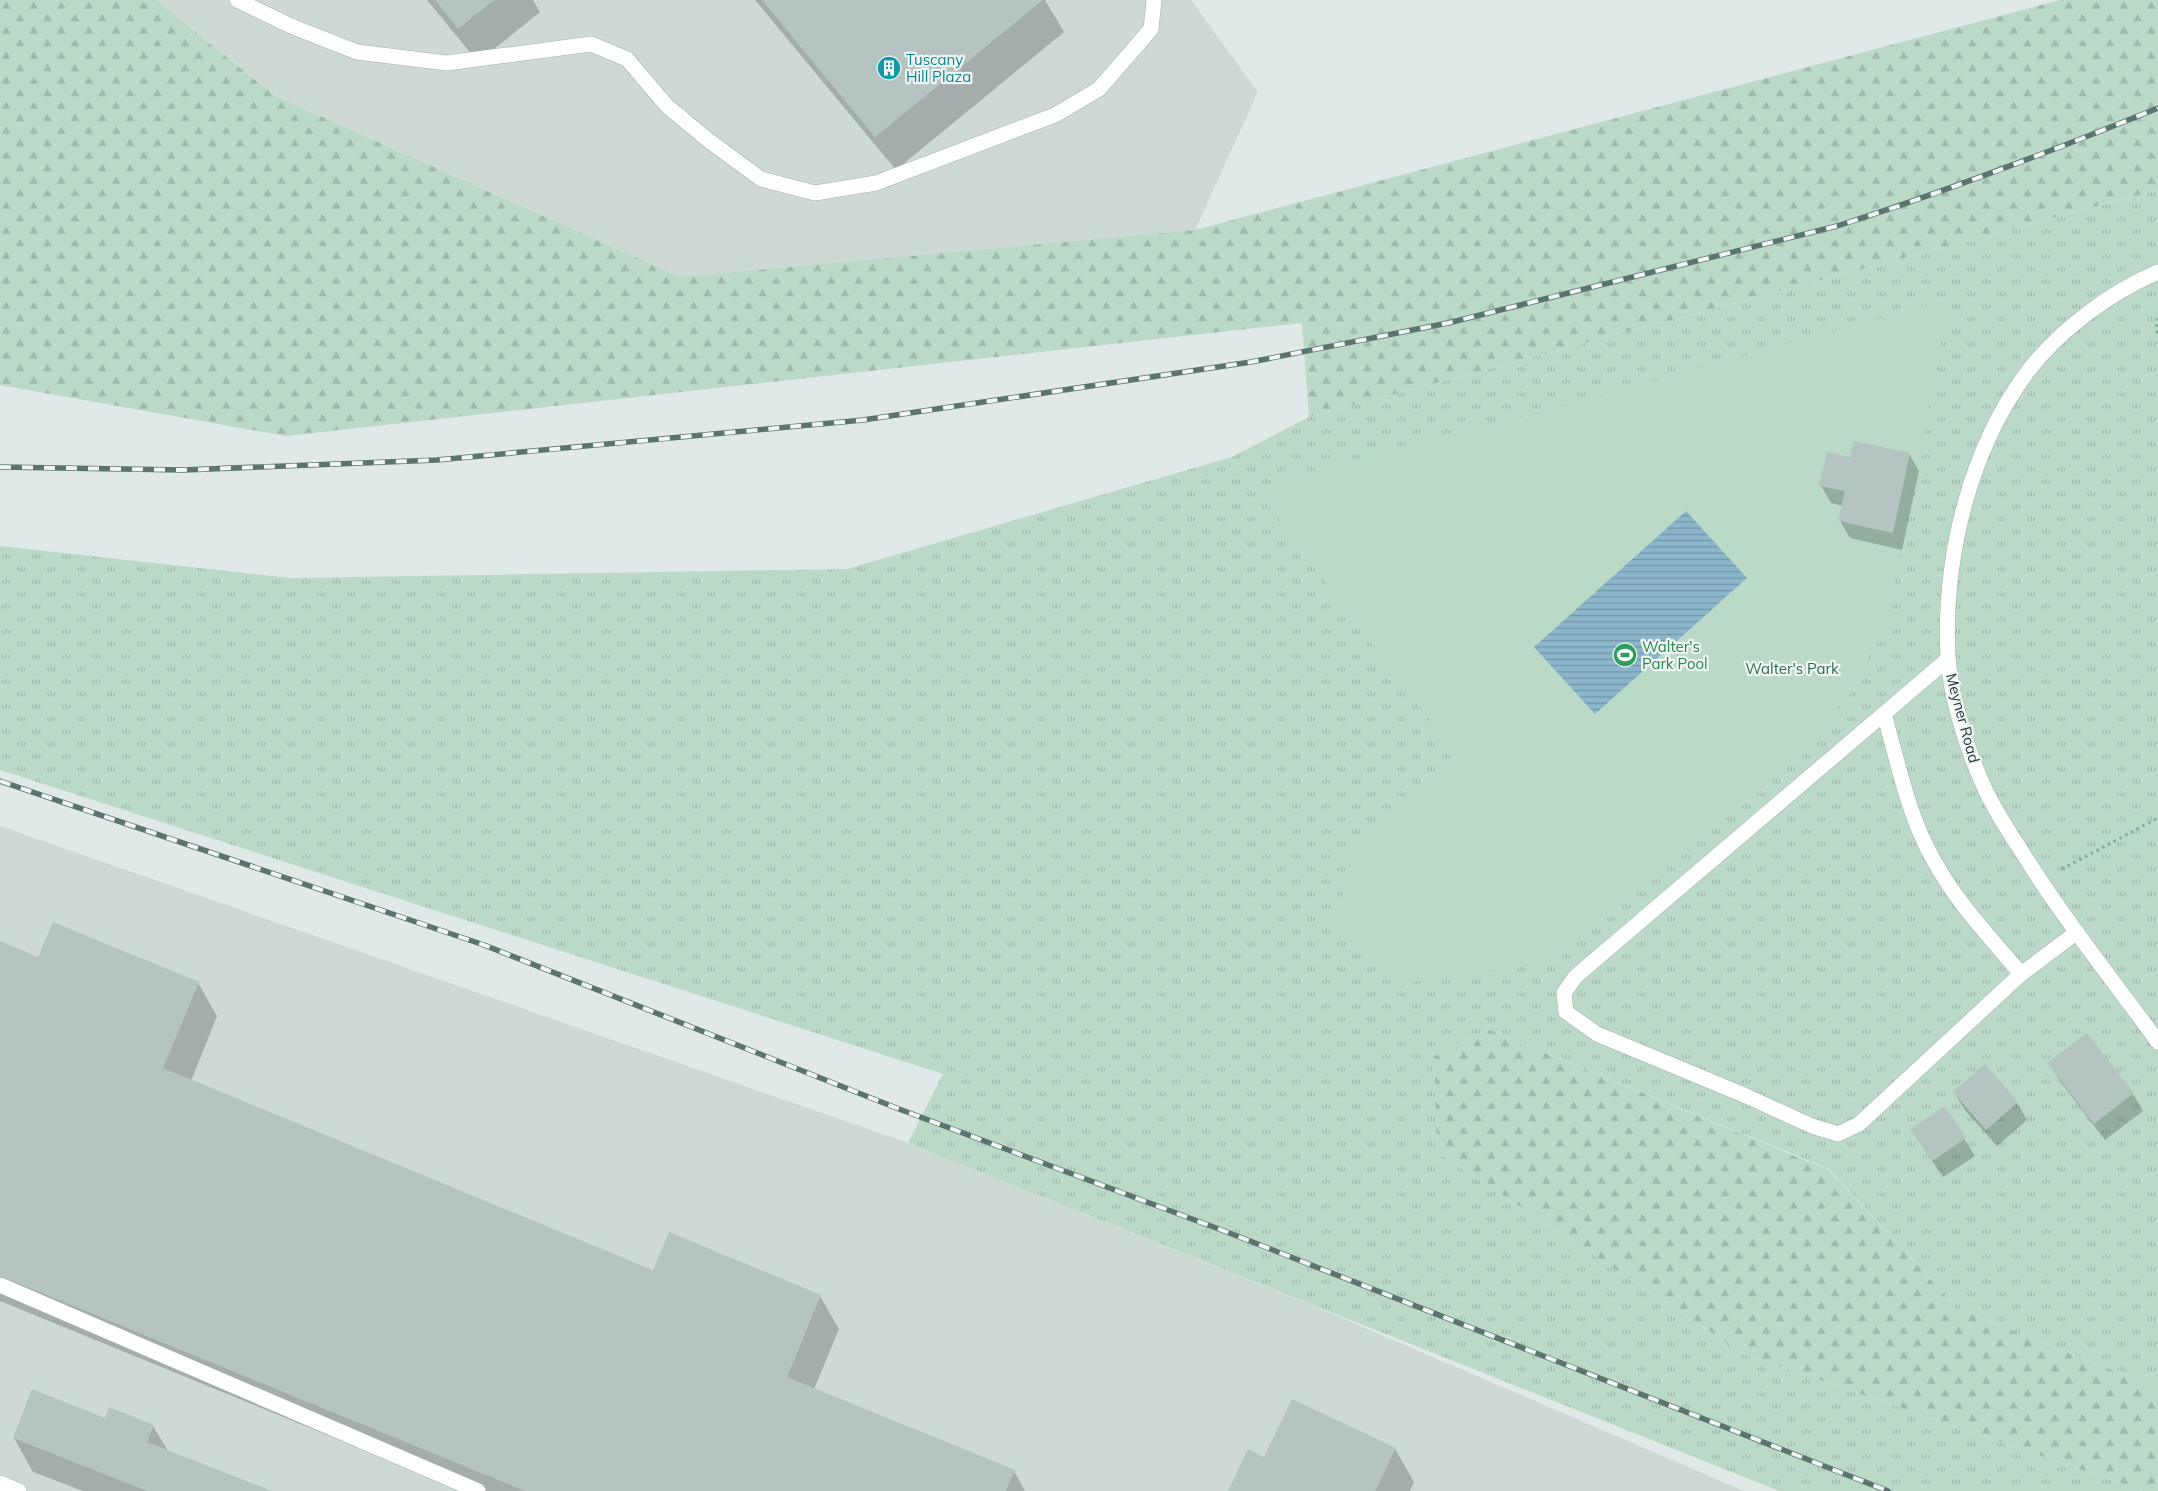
<svg xmlns="http://www.w3.org/2000/svg" width="2158" height="1491" viewBox="0 0 2158 1491" font-family="Mulish,sans-serif">
  <defs>
    <pattern id="grass-tufts" width="24" height="20" patternUnits="userSpaceOnUse" patternTransform="scale(1.25)"><rect width="24" height="20" fill="#bad9c7"/><path d="M3 7l-1-3M5 7V3M7 7l1-3M15 17l-1-3M17 17v-4M19 17l1-3" fill="none" stroke="#a0bbac"/></pattern>
    <pattern id="forest-firs" width="22" height="20" patternUnits="userSpaceOnUse" patternTransform="scale(1.25)"><rect width="22" height="20" fill="#bad9c7"/><path d="M5 1l3.5 6h-7zM16 11l3.5 6h-7z" fill="#a0bbac"/></pattern>
    <pattern id="water-rules" width="6" height="5" patternUnits="userSpaceOnUse" patternTransform="scale(1.25)"><rect width="6" height="5" fill="#8bb6cb"/><path d="M0 2.5h6" fill="none" stroke="#7195a6"/></pattern>
  </defs>
  <rect width="100%" height="100%" fill="#e0e9e7"/>
  <path fill="#ced9d6" d="M156,0h1035l67,92 -63,138 -515,47 -405,-181z
    M0,826l908,317 404,162 432,186h-1744z"/>
  <path fill="url(#grass-tufts)" d="M2158,190v1198l-200,-79 -129,-140 -341,-140 -54,27 3,96 307,202 399,137h-364l-871,-348 35,-69 -943,-304v-224l291,32 556,-9 385,-112 77,-40z"/>
  <path fill="url(#forest-firs)" d="M0,0h156l119,96 405,181 515,-47 865,-230h98v190l-849,227 -7,-94 -1016,113 -286,-51z
    M1488,1029l341,141 129,139 200,79v103h-15l-399,-137 -307,-202 -3,-96z"/>
  <path fill="#bad9c7" d="M1949,299l-61,319 -37,75 -48,56 -253,214 -138,19 -77,-59 19,-75 102,-92 -188,-251 12,-22z"/>
  <path fill="url(#water-rules)" d="M1686,511l61,67 -152,136 -61,-67z"/>
  <path fill="#0003" d="M427,0h106l7,12 -62,50z
    M755,0h290l19,32 -168,138z
    M1909,454l10,17 -17,79 -52,-12 -10,-17 3,-15 -12,-3 -10,-17 30,-28z
    M0,942l39,16 159,25 19,33 -26,65 463,191 166,24 19,33 -25,60 200,82 11,20h-561l-464,-190z
    M2087,1034l46,60 10,17 -38,29 -46,-60 -10,-17z
    M1985,1066l32,37 10,17 -30,26 -33,-37 -10,-17z
    M1944,1108l31,48 -32,21 -21,-31z
    M105,1420l48,6 15,25 101,40h-186l-50,-19 -19,-34z
    M1395,1449l19,33 -4,9h-180l35,-32z"/>
  <path fill="#b5c4c0" d="M435,0h59l-36,29z
    M762,0h281l-168,137z
    M1854,441l56,12 -17,80 -55,-12 7,-30 -26,-5 8,-34 23,5z
    M53,922l146,60 -36,86 490,202 16,-38 152,63 -34,82 228,93 -9,21h-481l-525,-215v-335l38,16z
    M2087,1033l47,60 -40,31 -47,-61z
    M1985,1064l33,38 -32,28 -33,-38z
    M1945,1106l21,32 -34,23 -22,-32z
    M32,1389l73,29 4,-11 45,18 -7,17 125,49h-125l-134,-53z
    M1292,1399l104,49 -21,43h-147l20,-42 16,8z"/>
  <g fill="none" stroke-linecap="round" stroke-linejoin="round">
    <g stroke="#a3b0ae" stroke-width="16">
      <path id="lane" d="M237,0l54,26 66,26 90,11 144,-19 36,15 40,47 41,34 53,39 54,14 61,-10 179,-68 44,-26 52,-60 3,-29
        M1948,659l-373,318 -11,16 2,19 31,22 147,61 68,31 26,8 21,-10 162,-150 56,-42
        M1884,714c14,48 24,101 49,145 23,43 57,78 88,115
        M0,1285l478,206"/>
    </g>
    <g stroke="#a3b0ae" stroke-width="16">
      <path id="street" d="M2158,272c-49,21 -97,57 -130,99 -59,79 -85,188 -80,286 2,37 18,89 33,123 11,26 26,49 41,72 41,66 90,127 136,190
        M0,1483l19,8"/>
    </g>
    <path stroke="#83aba5" stroke-width="3" stroke-dasharray="2.5 4" stroke-linecap="butt" d="M2158,318l-2,10 2,9
      M2062,869l96,-51"/>
    <use href="#lane" stroke="#fff" stroke-width="15"/>
    <use href="#street" stroke="#fff" stroke-width="15"/>
    <g stroke="#5c7471" stroke-width="5.5">
      <path id="rail" d="M0,467l183,3 254,-10 426,-40 388,-58 197,-39 389,-97c108,-34 215,-75 321,-118
        M0,781l484,164 415,164 333,125 656,257"/>
    </g>
    <use href="#rail" stroke="#f0f6f4" stroke-width="4" stroke-dasharray="11" stroke-linecap="butt"/>
  </g>
  <defs>
    <g id="building-disc" transform="scale(1.25)"><circle r="9.5" fill="#0f9aa8" stroke="#f0f6f4"/><path d="M-4-6H4V6H1V3H-1V6H-4ZM-2.5-4.3h1.7v1.8h-1.7ZM.8-4.3h1.7v1.8H.8ZM-2.5-1h1.7V.8h-1.7ZM.8-1h1.7V.8H.8Z" fill="#fff"/></g>
    <g id="stadium-disc" transform="scale(1.25)"><circle r="9.5" fill="#2e9e5b" stroke="#f0f6f4"/><path d="M0-5a6.5 5 0 1 0 0 10a6.5 5 0 1 0 0-10ZM-3.5-1.8h7v3.6h-7Z" fill="#fff"/></g>
  </defs>
  <g fill-rule="evenodd">
    <use href="#building-disc" x="889" y="68"/>
    <use href="#stadium-disc" x="1625" y="655"/>
  </g>
  <g text-anchor="middle" dominant-baseline="central" stroke-width="4.5" stroke-linejoin="round" paint-order="stroke">
    <g font-size="15" fill="#0d838f" stroke="#f0f6f4" text-anchor="start">
      <text x="906" y="59">Tuscany<tspan x="906" dy="17">Hill Plaza</tspan></text>
    </g>
    <g font-size="15" fill="#27864d" stroke="#f0f6f4" text-anchor="start">
      <text x="1642" y="646">Walter's<tspan x="1642" dy="17">Park Pool</tspan></text>
    </g>
    <g font-size="15" fill="#306c51" stroke="#f0f6f4">
      <text x="1792" y="668">Walter's Park</text>
    </g>
    <g font-size="15" fill="#223836" stroke="#f0f6f4">
      <text transform="translate(1963 718) rotate(75)">Meyner Road</text>
    </g>
  </g>
</svg>
